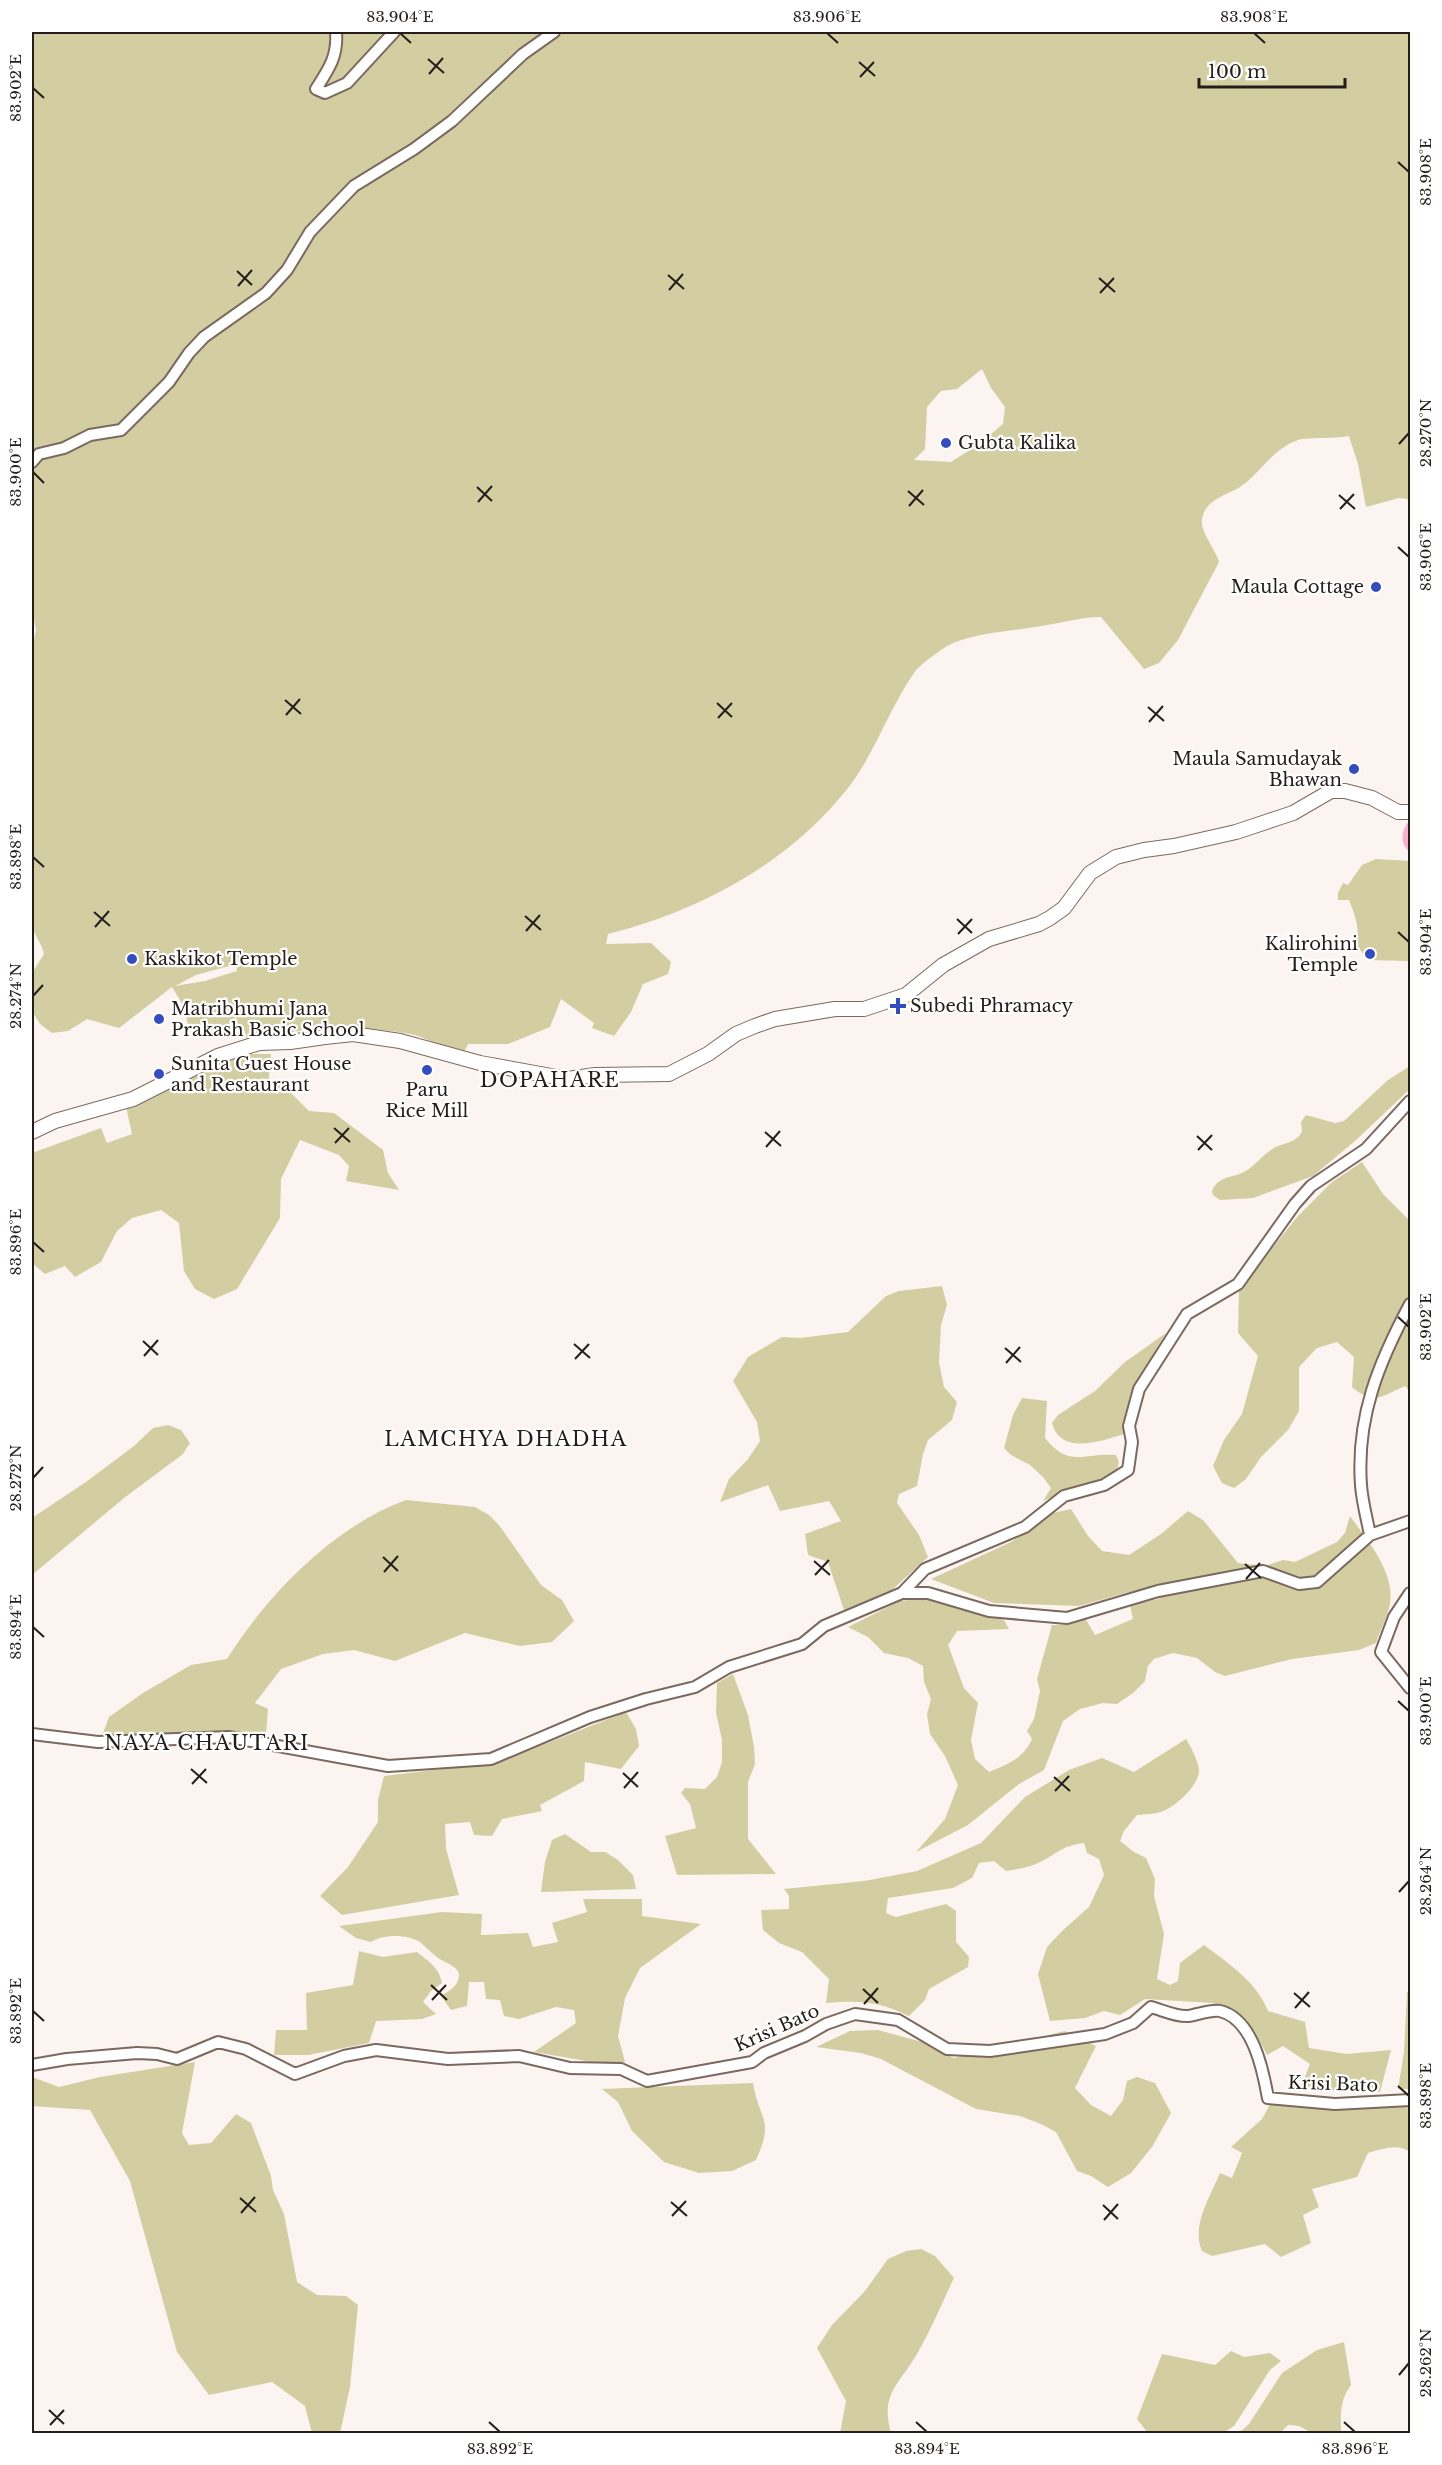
<svg xmlns="http://www.w3.org/2000/svg" width="1442" height="2465" viewBox="0 0 1442 2465" font-family="'Libre Baskerville',serif">
  <rect width="100%" height="100%" fill="#fcf4f0"/>
  <path fill="#d2cea1" fill-rule="evenodd" d="M32,32h1378v470l-3,-3 -8,-1 -33,9 -8,-43 -9,-28c-15,3 -41,1 -51,4 -26,9 -37,33 -58,47 -14,8 -35,13 -38,32 -2,13 13,29 17,43l-41,78 -19,23 -15,6 -43,-52c-19,0 -35,5 -54,8 -30,6 -65,6 -94,18 -9,4 -34,22 -39,30 -24,34 -40,82 -66,115 -59,75 -148,123 -240,146l-2,10 45,-1 20,19 -3,12 -25,10 -12,28 -17,24 -22,-8 2,-5 -33,-24 -11,28 -42,17h-40l-6,12c-17,-7 -35,-19 -52,-22 -48,-9 -116,-7 -162,8l-5,-16 -55,-2 -5,-19 -11,-18 -53,41 -32,-9 -19,12 -16,2 -12,-9 -8,-13v-38l12,-19c-2,-11 -10,-18 -12,-29v-276l4,-19 -4,-20zM982,369l9,19 14,19 -2,17 -24,20 -28,18 -37,-2 11,-11 2,-42 14,-16 16,-2zM236,964l1,7 -32,10 -30,5 21,-11z
    M1376,859l34,2v100l-43,-1 -10,-15c3,-16 -2,-30 -8,-45h-11v-7l5,-10 5,2 14,-20z
    M244,1054h27l-2,24 21,14 19,19 25,2 49,37 5,23 11,17 -53,-9 3,-15 -10,-11 -39,-15 -19,39 -1,39 -43,71 -23,10 -19,-10 -11,-18 -5,-48 -18,-13 -29,8 -15,13 -16,31 -26,15 -10,-11 -20,8 -13,-11v-110l69,-25 6,15 25,-9 -6,-27 82,-43z
    M1410,1066v23l-55,52 -42,35 -60,22 -33,2 -7,-5 -1,-4c6,-15 20,-13 32,-19 11,-6 19,-18 30,-24 10,-5 24,-6 28,-17l-1,-9 5,-7 29,8 9,-2 44,-41z
    M1362,1162l21,32 27,27v171l-5,-6c-23,10 -31,20 -53,1l2,-30 -17,-15 -20,6 -18,19v44l-11,19 -27,27 -15,22 -12,9 -12,-5 -9,-17 11,-26 18,-26 16,-58 -20,-23 1,-44 59,-73 34,-34z
    M942,1286l5,19 -6,20 -2,37 5,25 13,15 -5,18 -24,20 -5,14 -6,32 -18,8 -2,9 22,32 9,22 -36,33 -48,20 -16,-48 -20,-7 -3,-21 36,-13 -12,-20 -49,10 -12,-26 -48,17 9,-23 19,-20 12,-18 -3,-19 -24,-41 15,-24 34,-20 18,1 48,-6 38,-36 13,-5z
    M1166,1333l-32,54 -10,47c-23,7 -63,22 -72,-11l6,-8 37,-24 30,-29z
    M1022,1398l25,3 -2,37c25,31 38,14 71,17l3,7 -3,11 -73,28 8,-13 -8,-11 -13,-12 -19,-10 -7,-7 9,-33z
    M168,1425l13,5 9,13 -7,11 -59,44 -92,77v-57l54,-36 48,-36 19,-18z
    M406,1500l69,7 14,8 10,10 42,60 21,15 12,21 -22,21 -32,4 -55,-13 -70,28 -41,-11 -31,4 -42,15 -26,34 13,6 -2,25 -38,-3 -126,5 7,-19 34,-24 48,-28 36,-6c40,-64 107,-133 179,-159z
    M1071,1509l17,27 14,15 27,4 32,-21 27,-23 15,9 35,43 27,3 18,-6 12,2 42,-20 8,-9 5,-17c17,24 45,56 40,87 -2,13 -10,27 -14,40l-17,7 -67,9 -67,17 -10,-4 -18,-14 -24,-5 -19,6 -6,7 -3,15 -12,12 -16,11 -14,-1 -23,6 -17,12 -19,49 -25,14 -51,41 -52,27 29,-33 13,-34 -13,-29 -15,-22 -3,-20 4,-15 -7,-17 -1,-16 -15,-8 -24,-5 -16,-16 -20,-10 52,-26 26,-3 78,22 5,9 -52,2 -9,14 16,43 14,15 -7,37 4,19 14,13c19,-8 34,-13 43,-33l-5,-8 7,-12 6,-28 -3,-12 15,-54h16l17,-7 10,17 38,-16 -3,-14 28,-6 36,-19 -69,13 -46,13 -85,-3 -63,-24 80,-37 42,-29z
    M733,1674l15,41 6,32 1,17 -7,18v57l28,35 -99,1 -12,-39 31,-8 -6,-24 -9,-11 4,-5 20,1 12,-12 5,-15v-22l-6,-27 1,-30z
    M626,1712l10,17 3,17 -18,23 -36,-7 -1,19 -44,24 2,6 -40,8 -10,17 -18,-1 -4,-13 -25,2 1,25 13,46 -117,20 -22,-19 28,-29 30,-45v-22l6,-24 116,-14z
    M1186,1739c5,8 12,22 13,31 0,16 -24,37 -38,42 -7,2 -16,2 -24,3l-13,16 -4,10 14,11 12,6 9,21 -1,17 10,38 -7,45 13,6 8,-4 2,-18 24,-18c24,18 53,37 64,66l37,11 4,26 38,6 44,-4 -11,42 -80,-3 10,-25 -27,-18 -16,9 -12,-23 -15,-18 -27,-11 -68,-4 -25,16 -16,-4 -19,7 -35,3 -12,-47 9,-27 15,-16 27,-24 15,-32 -5,-16 -12,-6 -3,-10c-22,3 -23,8 -40,17 -12,7 -25,9 -38,11l-12,-10 -15,2 -7,15 -19,10 -65,10 -2,15 10,4 50,-13 10,7v31l13,15 -1,10 -39,22 -4,11 -16,16c-31,-15 -49,-16 -83,-13l3,-24 -27,-27 -23,-9 -16,-13 -2,-20 28,-1v-13l-5,-7 80,-8 53,-10 64,-28 44,-46 44,-27 33,-12 32,14z
    M565,1834l26,18h14l13,8 15,15 3,14 -95,3 4,-30 7,-22z
    M583,1899h59v17l59,8 -61,44 -15,30 -7,38 7,26 -27,1 -64,-11 42,-29 -2,-13 -18,-3 -37,12 -15,-3 -4,-16 -14,-1 -2,-17h-15l-2,24 -16,4 -10,-14c8,-5 18,-10 18,-21 0,-8 -15,-13 -21,-17 -7,-5 -12,-11 -18,-16 -14,-8 -36,-8 -49,0l-15,-4 -17,-12 103,-14 40,2 -1,21 47,-2 5,14 25,-5 -6,-19 35,-11z
    M359,1951l24,6 34,-5c11,9 22,15 25,31l-11,8 -8,11 13,12 -14,5 -46,2 -7,22 -61,12h-34l2,-25h31l-1,-37 47,-8z
    M1407,1992h3v97h-12l6,-37z
    M878,2030l44,12 32,16 111,-27 31,15 -21,42 16,17 20,11 12,-16 4,-19 10,-4 18,6 16,30 -19,34 -21,26 -23,14 -17,-11 -14,-5 -21,-39 -15,-8 -21,-8 -44,-7 -95,-50 -20,-6 -45,-6 34,-16z
    M195,2062l-13,71 7,12 22,-2 25,-29 15,9 20,53 2,14 11,24 13,68 20,13 29,1 12,9 -8,82 -10,46h-28l-7,-27 -33,-24 -63,13 -32,-43 -47,-171 -40,-71 -58,-4v-29l27,10 41,-10z
    M753,2083c6,38 22,35 3,77l-24,11 -33,2 -35,-11 -32,-31 -14,-29 -16,-13z
    M1272,2101l64,7 63,-2 11,2v44c-13,-9 -28,-3 -42,1l-11,24 -45,12 7,18 -16,8 8,28 -30,14 -16,-13 -53,12 -10,-5c-11,-25 8,-54 18,-78l12,5 10,-25 -11,-6 31,-28z
    M921,2249l14,7 19,22c-12,25 -23,52 -37,76 -18,31 -37,39 -26,79h-51l6,-32 -29,-53 15,-23 33,-34 23,-32 18,-8z
    M1344,2342l7,43c-12,16 -10,30 -10,48h-29l-13,-7 -11,-1 -8,8h-41l10,-9 33,-51 35,-23z
    M1231,2351l13,6 26,-4 11,8 -11,9 -36,56 -11,7 -71,1 -5,-2 -10,-13 25,-65 53,11z"/>
  <path fill="#f7afcd" d="M1410,820v32c-11,-8 -9,-23 0,-32z"/>
  <g fill="none" stroke-linecap="round" stroke-linejoin="round">
    <g stroke="#7b6960" stroke-width="14">
      <path id="minor" d="M336,32c2,24 -7,37 -20,57l9,4 22,-10 47,-51
        M32,462l7,-8 25,-6 26,-13 31,-5 48,-48 20,-29 15,-16 62,-44 21,-23 23,-38 44,-46 60,-37 38,-28 71,-67 31,-22
        M1370,1535c-3,-16 -8,-34 -9,-50 -5,-68 18,-123 49,-181
        M902,1593l23,-24 100,-42 39,-31 40,-11 24,-15 4,-28 -3,-16 10,-37 48,-75 51,-30 57,-80 16,-18 55,-37 44,-48
        M1410,1593l-16,24 -13,35 29,36
        M32,1734l66,8 131,-5 159,29 103,-7 99,-42 56,-18 49,-12 34,-20 73,-23 22,-18 78,-33h26l61,18 78,7 91,-27 105,-20 36,13 18,-2 53,-47 40,-14
        M32,2065l35,-6 70,-6 20,1 20,5 41,-17 28,7 49,25 49,-18 32,-6 72,9 71,-3 51,12 51,1 26,12 105,-19 12,-9 41,-17 21,-12 29,-10 43,6 49,29 43,2 115,-17 28,-11 18,-16c11,3 26,10 37,9 9,-1 23,-7 32,-5 33,8 43,59 48,87l67,6 75,-4"/>
    </g>
    <g stroke="#7b6960" stroke-width="16">
      <path id="tertiary" d="M32,1132l23,-11 78,-22 85,-43 41,-13 31,-1 35,-5 28,-3 47,7 80,22 88,16 27,-4 74,-1 39,-20 28,-20 19,-8 20,-7 60,-10h29l42,-14 37,-30 46,-26 50,-15 11,-6 14,-10 26,-35 26,-16 28,-7 30,-4 62,-14 57,-19 38,-22h14l27,7 26,14h12"/>
    </g>
    <use href="#minor" stroke="#fff" stroke-width="10"/>
    <use href="#tertiary" stroke="#fff" stroke-width="14"/>
  </g>
  <path fill="none" stroke="#241d19" stroke-width="2" d="M400,33l11,10M827,33l11,10M1254,33l11,10M428,59l16,14M859,62l16,14M429,74l14,-16M860,77l14,-15M33,88l11,10M1398,162l11,10M237,271l15,14M668,275l16,14M1099,278l16,14M238,286l14,-16M669,290l14,-16M1100,293l14,-15M1399,444l10,-11M33,472l11,11M477,487l15,14M908,491l16,14M1339,495l16,14M478,502l14,-16M909,506l14,-16M1340,509l14,-15M1398,547l11,10M285,700l16,14M717,703l15,14M1148,707l16,14M286,715l14,-16M718,718l14,-15M1149,722l14,-16M33,857l11,10M94,912l16,14M525,916l16,14M957,919l15,14M95,927l14,-16M526,931l14,-16M1398,932l11,10M958,934l14,-15M33,996l10,-11M334,1128l16,14M765,1132l16,14M1197,1136l15,14M335,1143l14,-15M766,1147l14,-16M1198,1150l14,-15M33,1242l11,10M1398,1317l11,10M143,1341l15,14M574,1344l16,14M1005,1348l16,14M144,1356l14,-16M575,1359l14,-15M1006,1363l14,-16M33,1478l10,-11M383,1557l15,14M814,1561l16,14M1245,1564l16,14M384,1572l14,-16M815,1575l14,-15M1246,1579l14,-16M33,1627l11,10M1398,1701l11,10M191,1769l16,14M623,1773l15,14M1054,1777l16,14M192,1784l14,-15M624,1788l14,-16M1055,1791l14,-15M1399,1892l10,-11M431,1985l16,15M863,1989l15,14M1294,1993l16,14M432,2000l14,-15M864,2004l14,-16M1295,2008l14,-16M33,2011l11,10M1398,2086l11,10M240,2198l16,14M671,2202l16,14M1103,2205l15,14M241,2213l14,-16M672,2216l14,-15M1104,2220l14,-16M1399,2375l10,-12M49,2410l15,14M489,2422l11,10M916,2422l11,10M1344,2422l11,10M50,2425l14,-15"/>
  <g fill="#354cbe" stroke="#fff" stroke-width="2">
    <circle cx="946" cy="443" r="6"/>
    <circle cx="1376" cy="587" r="6"/>
    <circle cx="1354" cy="769" r="6"/>
    <circle cx="1370" cy="954" r="6"/>
    <circle cx="132" cy="959" r="6"/>
    <path d="M895 997h6v6h6v6h-6v6h-6v-6h-6v-6h6z"/>
    <circle cx="159" cy="1019" r="6"/>
    <circle cx="427" cy="1070" r="6"/>
    <circle cx="159" cy="1074" r="6"/>
  </g>
  <g text-anchor="middle" dominant-baseline="central" stroke-width="4.5" stroke-linejoin="round" paint-order="stroke">
    <g font-size="18" fill="#241d19" stroke="#fff" text-anchor="start">
      <text x="958" y="443">Gubta Kalika</text>
      <text x="1364" y="587" text-anchor="end">Maula Cottage</text>
      <text x="1342" y="759" text-anchor="end">Maula Samudayak<tspan x="1342" dy="21">Bhawan</tspan></text>
      <text x="1358" y="944" text-anchor="end">Kalirohini<tspan x="1358" dy="21">Temple</tspan></text>
      <text x="144" y="959">Kaskikot Temple</text>
      <text x="910" y="1006">Subedi Phramacy</text>
      <text x="171" y="1009">Matribhumi Jana<tspan x="171" dy="21">Prakash Basic School</tspan></text>
      <text x="171" y="1064">Sunita Guest House<tspan x="171" dy="21">and Restaurant</tspan></text>
      <text x="427" y="1090" text-anchor="middle">Paru<tspan x="427" dy="21">Rice Mill</tspan></text>
    </g>
    <g font-size="18" fill="#241d19" stroke="#fff">
      <text transform="translate(777 2028) rotate(-24)">Krisi Bato</text>
      <text transform="translate(1333 2084) rotate(2)">Krisi Bato</text>
    </g>
    <g font-size="20" letter-spacing="1.5" fill="#241d19" stroke="#fff">
      <text x="550" y="1080">DOPAHARE</text>
      <text x="506" y="1439">LAMCHYA DHADHA</text>
      <text x="207" y="1743">NAYA CHAUTARI</text>
    </g>
  </g>
  <rect width="1442" height="2465" fill="none" stroke="#ffffff" stroke-width="66"/>
  <path d="M1199 78v9h146v-9" fill="none" stroke="#241d19" stroke-width="3"/>
  <text x="1208" y="78" font-size="18" fill="#241d19" stroke="#ffffff" stroke-width="4.5" paint-order="stroke">100 m</text>
  <rect x="33" y="33" width="1376" height="2399" fill="none" stroke="#241d19" stroke-width="2"/>
  <g font-size="15" text-anchor="middle" fill="#241d19">
    <text x="400" y="22">83.904°E</text>
    <text x="827" y="22">83.906°E</text>
    <text x="1254" y="22">83.908°E</text>
    <text transform="translate(16 88) rotate(-90)" y="5">83.902°E</text>
    <text transform="translate(1426 172) rotate(-90)" y="5">83.908°E</text>
    <text transform="translate(1426 433) rotate(-90)" y="5">28.270°N</text>
    <text transform="translate(16 472) rotate(-90)" y="5">83.900°E</text>
    <text transform="translate(1426 557) rotate(-90)" y="5">83.906°E</text>
    <text transform="translate(16 857) rotate(-90)" y="5">83.898°E</text>
    <text transform="translate(1426 942) rotate(-90)" y="5">83.904°E</text>
    <text transform="translate(16 996) rotate(-90)" y="5">28.274°N</text>
    <text transform="translate(16 1242) rotate(-90)" y="5">83.896°E</text>
    <text transform="translate(1426 1327) rotate(-90)" y="5">83.902°E</text>
    <text transform="translate(16 1478) rotate(-90)" y="5">28.272°N</text>
    <text transform="translate(16 1627) rotate(-90)" y="5">83.894°E</text>
    <text transform="translate(1426 1711) rotate(-90)" y="5">83.900°E</text>
    <text transform="translate(1426 1881) rotate(-90)" y="5">28.264°N</text>
    <text transform="translate(16 2011) rotate(-90)" y="5">83.892°E</text>
    <text transform="translate(1426 2096) rotate(-90)" y="5">83.898°E</text>
    <text transform="translate(1426 2363) rotate(-90)" y="5">28.262°N</text>
    <text x="500" y="2454">83.892°E</text>
    <text x="927" y="2454">83.894°E</text>
    <text x="1355" y="2454">83.896°E</text>
  </g>
</svg>
